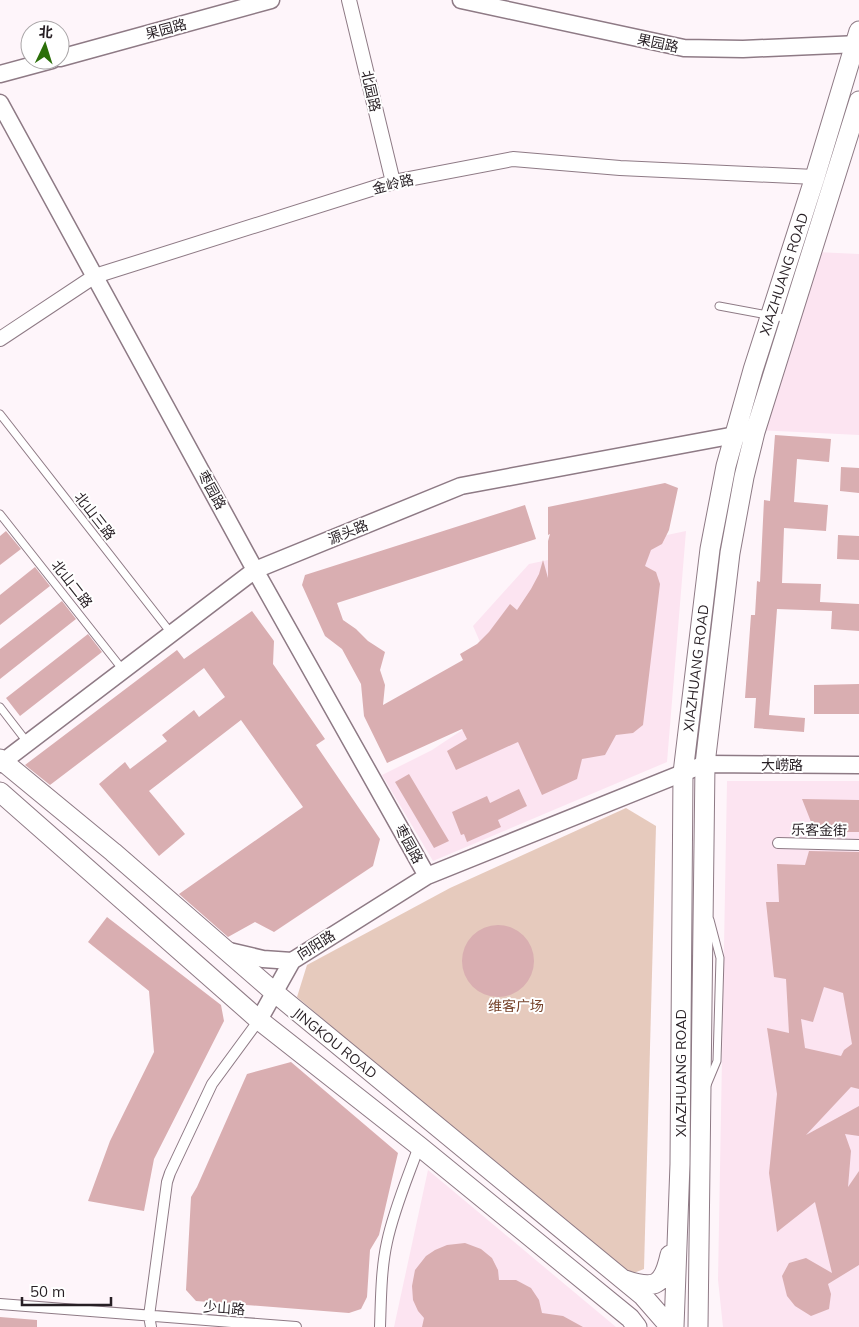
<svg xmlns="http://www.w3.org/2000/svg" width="859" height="1327" viewBox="0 0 859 1327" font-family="Mulish,'Noto Sans SC',sans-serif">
  <rect width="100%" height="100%" fill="#fef5fa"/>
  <path fill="#fce4f1" d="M816,252l43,2v181l-102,-5z
    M686,531l-19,231 -234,99 -51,-86 50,-25 74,-49 -33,-75 56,-62z
    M727,781h132v546h-136l-5,-47z
    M428,1170l188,157h-222z"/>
  <path fill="#e6cabd" d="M626,808l30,18 -12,443 -18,7 -329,-279 10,-32 143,-77z"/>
  <path fill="#d9aeb1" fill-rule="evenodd" d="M775,435l56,4 -2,23 -32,-3 -3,43 34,3 -2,26 -42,-3 -2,55 39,1 -1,18 39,2v27l-28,-2 1,-18 -55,-2 -8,106 36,3 -1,14 -50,-4 2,-30h-11l6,-83h4l2,-34 3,1 4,-82 6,1z
    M841,467l18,1v25l-19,-2z
    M665,483l13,5 -9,42 -7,14 -11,6 -6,16 11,6 4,12 -17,141 -10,8 -17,2 -11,20 -23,4 -5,20 -35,16 -24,-53 -62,28 -9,-19 20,-12 -5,-10 -75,34 -23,-47 -3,-32 -19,-35 -17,-13 -23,-51 3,-10 220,-70 11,34 -199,64 6,17 13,9 12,12 17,11 -5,18 5,15 -2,20 80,-45 -3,-6 17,-10 12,-12 21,-28 7,6 14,-21 8,-15 4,-14 5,18v-37l2,-7 -2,1v-28z
    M6,531l15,18 -21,16v-29z
    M838,535l21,1v24l-22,-1z
    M35,567l15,19 -50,39v-30z
    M62,601l14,18 -76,60v-30z
    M252,611l22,30 -1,23 52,75 -9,6 64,94 -7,27 -99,66 -19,-10 -27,15 -49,-43 124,-87 -62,-87 -92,71 36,43 -26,22 -60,-72 26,-22 5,7 37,-28 -5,-6 32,-25 5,7 26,-20 -21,-29 -154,117 -25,-20 152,-115 7,9z
    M88,634l14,18 -82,64 -14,-18z
    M859,684v30h-45v-29z
    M409,774l40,67 -15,7 -39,-66z
    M519,789l8,17 -29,14 3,7 -34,15 -3,-8 -3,1 -9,-23 35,-16 3,7z
    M802,799l57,1v32h-44z
    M809,851l50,1v237l-8,-2 -45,48 53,-29v30l-14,-2 6,17 -3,36 11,-16v94l-31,19 3,10 -2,15 -18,7 -16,-10 -8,-10 -5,-20 7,-13 17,-5 26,15 -17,-71 -38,30 -8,-59 8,-79 -10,-66 22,5 -3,-54 -12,-2 -8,-75h13l-2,-38 28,1zM824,987l19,6 9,51 -8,6 -3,6 -36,-8 -4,-29 12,3z
    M107,917l114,88 3,16 -70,138 -10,52 -56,-10 22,-60 44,-89 -5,-61 -61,-49z
    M462 961a36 36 0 1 1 72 0a36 36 0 1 1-72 0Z
    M291,1062l107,91 -19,82 -9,15 -3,47 -6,12 -12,4 -153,-12 -10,-11 5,-93 6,-10 50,-113z
    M465,1243l16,6 11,9 6,12 1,10h17l15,8 8,12 3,13 21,3 20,11h-161l2,-9 -6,-7 -5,-11 -1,-14 3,-16 11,-14 9,-6 12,-5z
    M0,1317l37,3v7h-37z"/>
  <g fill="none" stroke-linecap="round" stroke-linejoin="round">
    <g stroke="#8e7a85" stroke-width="9">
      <path id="service" d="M719,306l70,13
        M0,414l171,219
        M0,514l123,156
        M0,707l27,35
        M707,1085l10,-24 3,-103 -10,-38"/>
    </g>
    <g stroke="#8e7a85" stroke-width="12">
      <path id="pedestrian" d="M778,843l81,2
        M0,1304l296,23
        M151,1327l-2,-11 18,-134 3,-9 42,-89 47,-64
        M380,1327c1,-28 1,-58 7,-85 7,-33 21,-65 32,-96"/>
    </g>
    <g stroke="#8e7a85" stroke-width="16">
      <path id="minor" d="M349,0l44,182
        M0,339l95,-63 298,-94 120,-23 107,9 195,9"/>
    </g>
    <g stroke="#8e7a85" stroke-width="19">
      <path id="tertiary" d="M461,0l223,48 59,1 116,-5
        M60,58l211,-58
        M0,74l52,-14
        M0,103l255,467 172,306
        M0,764l255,-194 206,-84 285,-53
        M225,950l38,9 29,2
        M259,1020l33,-59 135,-85 278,-112 154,1"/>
    </g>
    <g stroke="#8e7a85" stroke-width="21">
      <path id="secondary" d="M0,759l113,93 161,140 369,304 27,31
        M0,792l259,228 160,126 211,172 7,9
        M625,1280c30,10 38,6 45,-25
        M674,1327l6,-163 3,-391 27,-224 16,-83 27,-96 62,-193 44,-146
        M698,1327l7,-563 25,-211 14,-76 11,-45 104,-331"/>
    </g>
    <use href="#service" stroke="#fff" stroke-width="7"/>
    <use href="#pedestrian" stroke="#fff" stroke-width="10"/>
    <use href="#minor" stroke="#fff" stroke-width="14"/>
    <use href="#tertiary" stroke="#fff" stroke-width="16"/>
    <use href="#secondary" stroke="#fff" stroke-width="19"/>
  </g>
  <g text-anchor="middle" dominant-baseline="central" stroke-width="4" stroke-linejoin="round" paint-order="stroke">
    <g font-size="14" fill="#271f24" stroke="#fff">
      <text transform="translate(166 29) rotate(-15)">果园路</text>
      <text transform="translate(658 43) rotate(12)">果园路</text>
      <text transform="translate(371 91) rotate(77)">北园路</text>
      <text transform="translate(393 184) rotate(-14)">金岭路</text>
      <text transform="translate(784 274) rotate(-72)">XIAZHUANG ROAD</text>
      <text transform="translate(212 490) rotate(61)">枣园路</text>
      <text transform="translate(95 516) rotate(52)">北山三路</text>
      <text transform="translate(348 532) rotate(-22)">源头路</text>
      <text transform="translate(72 584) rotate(52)">北山二路</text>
      <text transform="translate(696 668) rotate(-83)">XIAZHUANG ROAD</text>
      <text x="782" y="765">大崂路</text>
      <text transform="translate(819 830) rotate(1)">乐客金街</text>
      <text transform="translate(409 844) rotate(61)">枣园路</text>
      <text transform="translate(316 945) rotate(-32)">向阳路</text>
      <text transform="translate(335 1043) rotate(39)">JINGKOU ROAD</text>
      <text transform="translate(681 1073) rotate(-90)">XIAZHUANG ROAD</text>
      <text transform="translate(224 1308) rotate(4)">少山路</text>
    </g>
    <g font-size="14" fill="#76422a" stroke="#fff">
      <text x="516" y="1006">维客广场</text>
    </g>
  </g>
  <g transform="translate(45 45) rotate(4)"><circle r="24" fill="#ffffff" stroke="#a9a5a7"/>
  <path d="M0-4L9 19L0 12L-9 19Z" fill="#2b6f09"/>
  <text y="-8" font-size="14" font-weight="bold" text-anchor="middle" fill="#271f24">北</text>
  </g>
  <path d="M22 1297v8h89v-8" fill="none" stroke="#271f24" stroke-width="2.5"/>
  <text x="30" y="1297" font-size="15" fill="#271f24" stroke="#ffffff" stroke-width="4" paint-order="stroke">50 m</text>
</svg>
